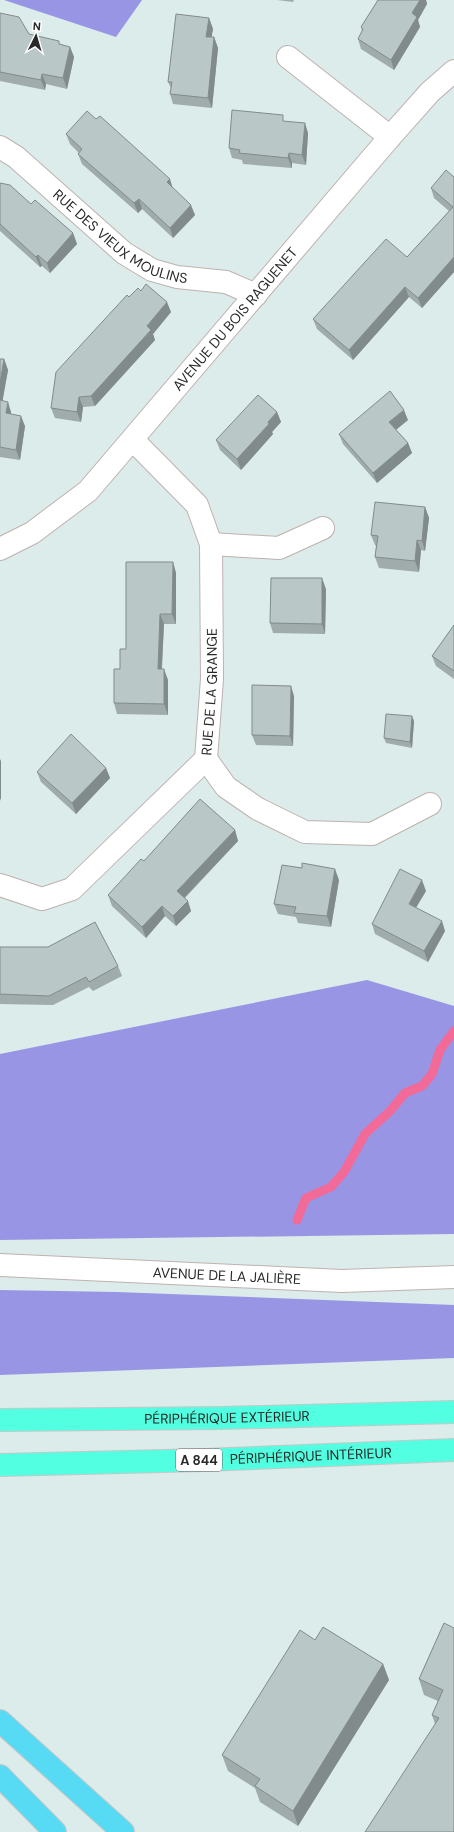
<svg xmlns="http://www.w3.org/2000/svg" width="454" height="1832" viewBox="0 0 454 1832" font-family="'DM Sans',sans-serif">
  <rect width="100%" height="100%" fill="#dbeceb"/>
  <path fill="#9995e5" d="M4,0h138l-26,37z
    M367,980l87,26v228l-454,6v-186z
    M0,1290l117,2 337,13v53l-454,17z"/>
  <g fill="none" stroke-linecap="round" stroke-linejoin="round">
    <path stroke="#f26a98" stroke-width="9" d="M297,1220l9,-22 25,-11 13,-15 21,-38 25,-23 15,-18 17,-7 10,-12 8,-24 14,-19"/>
    <g stroke="#beb2af" stroke-width="24">
      <g id="minor">
        <path d="M288,57l102,80"/>
        <path id="s1" d="M0,147l16,10 108,96 28,17 25,7 49,5 30,13"/>
        <path d="M211,544l68,4 44,-20"/>
        <path id="s2" d="M0,549l32,-16 56,-42 302,-354 40,-45 24,-21"/>
        <path d="M206,759l20,28 32,22 47,23 67,2 58,-30"/>
        <path id="s3" d="M0,885l42,14 30,-10 134,-130 6,-80 -1,-135 -14,-39 -64,-65"/>
        <path id="s4" d="M0,1265l342,16 112,-4"/>
      </g>
    </g>
    <g stroke="#c7c7c7" stroke-width="24">
      <path id="major" d="M0,1721l123,111
        M0,1776l55,56"/>
    </g>
    <g stroke="#c7c7c7" stroke-width="24">
      <g id="highway">
        <path id="s5" d="M0,1420l222,-2 232,-6"/>
        <path id="s6" d="M0,1465l204,-5 250,-10"/>
      </g>
    </g>
    <use href="#minor" stroke="#fff" stroke-width="22"/>
    <use href="#major" stroke="#57dbf5" stroke-width="22"/>
    <use href="#highway" stroke="#53ffe1" stroke-width="22"/>
  </g>
  <path fill="#a0abab" d="M277,0h17l-1,2z
    M378,0h48l1,4 -9,16 2,7 -26,43 -33,-21 -3,-10 4,-8 -1,-4z
    M0,13l29,21 41,13 4,10 -7,32 -21,-5 -1,6 -45,-9z
    M209,18l4,11 -2,8h3l4,11 -6,60 -39,-4 -3,-10 1,-6 -3,-6z
    M96,119l77,69 22,27 -22,23 -31,-29 -4,4 -56,-49 -4,-10 1,-1 -9,-9 -4,-10z
    M285,121l23,12 -2,32 -14,-2v5l-49,-4 -1,-4 -10,-2 -3,-10z
    M454,177v95l-32,36 -13,-11 -56,63 -36,-31 -4,-10 94,-62 42,-46 -15,-13 -3,-10z
    M0,183l73,50 4,11 -27,29 -8,-7 -2,1 -40,-36z
    M141,291l30,21 -18,22 2,6 -60,66 -12,1 -2,15 -26,-4 -4,-10 78,-111z
    M0,359h4l4,11 -6,30 9,12v2l14,12 -5,34 -20,-3z
    M277,412l4,10 -9,10 1,2 -32,36 -21,-20 -4,-10z
    M408,420l-12,10 12,13 4,10 -35,30 -34,-39 -4,-10z
    M425,507l4,11 -4,33 -4,-1 -2,22 -40,-4 -4,-11 1,-11 -1,-1 -4,-10z
    M173,562l3,11v51h-12l-2,45 6,11v35l-51,-1 -3,-11 6,-34z
    M326,589l-1,45 -52,-1 -3,-10z
    M454,625v54l-18,-13 -4,-10z
    M294,696l-1,50 -37,-1 -4,-10z
    M414,721l-2,27 -26,-5 -2,-5z
    M106,768l4,10 -34,36 -35,-32 -4,-10z
    M235,830l3,11 -53,57 6,13 -15,15 -11,-10 -19,22 -34,-32 -4,-11z
    M339,880l-8,47 -33,-4 -2,-6 -18,-3 -4,-10z
    M426,891l-10,17 29,23 -17,31 -53,-28 -3,-10z
    M0,947l118,19 4,10 -29,15 -4,-4 -36,18 -53,-1z
    M444,1623l10,209 -19,-108 -3,-9 6,-14 -14,-6 -5,-16z
    M315,1640l68,24 6,16 -91,146 -38,-24 -5,-14 -27,-17 -6,-16z"/>
  <path fill="#828b8b" d="M420,0h6l1,4 -9,16 2,7 -26,43 -3,-10 21,-47z
    M209,18l4,11 -3,18 -4,-10z
    M214,37l4,11 -6,60 -4,-10z
    M70,47l4,10 -7,32 -4,-11z
    M42,74l4,10 -1,6 -4,-10z
    M305,123l3,10 -2,32 -4,-10z
    M289,153l3,10v5l-4,-10z
    M170,179l3,10 -6,-7z
    M139,199l3,10 -4,4 -4,-10z
    M191,205l4,10 -22,23 -3,-10z
    M73,233l4,11 -27,29 -3,-10z
    M38,255l4,11 -2,1 -4,-10z
    M454,257v15l-32,36 -4,-10z
    M405,287l4,10 -56,63 -4,-10z
    M167,302l4,10 -18,22 2,6 -60,66 -4,-10z
    M4,359l4,11 -7,40 -1,-3v-24z
    M79,397l4,10 -2,15 -4,-10z
    M8,402l3,10 -1,11 -4,-10z
    M404,410l4,10 -15,12 -4,-10z
    M277,412l4,10 -9,10 1,2 -32,36 -4,-11 31,-37z
    M21,416l4,10 -5,34 -4,-10z
    M408,443l4,10 -35,30 -4,-10z
    M425,507l4,11 -4,33 -3,-10z
    M417,540l4,10 -2,22 -4,-11z
    M173,562l3,11v51l-4,-10z
    M322,578l4,11 -1,45 -3,-10z
    M160,614l4,10 -3,56 -3,-11z
    M164,669l4,11v35l-4,-11z
    M291,686l3,10 -1,50 -3,-10z
    M412,716l2,5 -2,27 -2,-6z
    M0,759l1,2v40l-1,-3z
    M106,768l4,10 -34,36 -4,-11z
    M235,830l3,11 -57,60 -4,-10z
    M335,869l4,11 -8,47 -4,-11z
    M422,880l4,11 -14,23 -3,-10z
    M188,901l3,10 -15,15 -3,-10z
    M162,906l3,10 -19,22 -4,-11z
    M442,921l3,10 -17,31 -4,-11z
    M383,1664l6,16 -91,146 -5,-15z"/>
  <path fill="#bac7c7" stroke="#828b8b" d="M378,0h42l-8,13 5,4 -26,43 -33,-21 5,-10 -2,-2z
    M0,13l19,4 10,17 30,7v3l11,3 -7,31 -21,-4 -1,6 -41,-8z
    M176,14l33,4 -3,19h8l-6,61 -38,-4 2,-12h-4z
    M232,110l51,5v6l22,2 -3,32 -13,-2 -1,5 -49,-5 1,-3 -11,-2z
    M87,111l9,8 4,-3 70,63 -3,3 24,23 -21,23 -31,-29 -5,4 -56,-49 4,-5 -16,-15z
    M446,170l8,7v80l-36,41 -13,-11 -56,63 -36,-31 73,-80 21,18 46,-50 -22,-19z
    M0,183l10,2 21,19 4,-4 38,33 -26,30 -9,-8 -2,2 -36,-33z
    M146,284l21,18 -20,24 4,4 -60,66 -12,1 -2,15 -26,-4 5,-36 71,-77 2,2 9,-9 3,3z
    M0,359h4l-4,24z
    M390,391l14,19 -15,12 19,21 -35,30 -34,-39z
    M258,395l19,17 -9,10 1,2 -32,35 -21,-19z
    M0,400l8,2 -2,11 15,3 -5,34 -16,-3z
    M375,502l50,5 -3,34 -5,-1 -2,21 -40,-4 3,-21 -7,-1z
    M126,562h47l-1,52h-12l-2,55h6v35l-50,-1v-34h6v-20h6z
    M271,578h51v46l-52,-1z
    M454,625v46l-22,-15z
    M252,685l39,1 -1,50 -38,-1z
    M386,714l26,2 -2,26 -26,-4z
    M71,734l35,34 -34,35 -35,-31z
    M200,799l35,31 -58,61 11,10 -15,15 -11,-10 -20,21 -34,-32 33,-36 3,2z
    M302,863l33,6 -8,47 -33,-3 2,-6 -22,-3 8,-39 20,3z
    M400,869l22,11 -13,24 33,17 -18,30 -52,-27z
    M95,922l23,44 -29,16 -3,-5 -37,19 -49,-2v-47h48z
    M444,1623l10,5v204h-89l74,-114 -7,-3 11,-25 -24,-11z
    M323,1627l60,37 -90,147 -38,-25 5,-7 -38,-24 78,-125 15,10z"/>
  <g text-anchor="middle" dominant-baseline="central" stroke-width="4" stroke-linejoin="round" paint-order="stroke">
    <rect fill="#fff" stroke="#696969" stroke-width="1" x="176" y="1449" width="46" height="22" rx="3"/>
    <g font-size="13" font-weight="bold" fill="#292929">
      <text x="199" y="1460">A 844</text>
    </g>
    <g font-size="14" fill="#292929" stroke="#fff">
      <text stroke="none"><textPath href="#s1" startOffset="152">RUE DES VIEUX MOULINS</textPath></text>
      <text stroke="none"><textPath href="#s2" startOffset="332">AVENUE DU BOIS RAGUENET</textPath></text>
      <text stroke="none"><textPath href="#s3" startOffset="330">RUE DE LA GRANGE</textPath></text>
      <text stroke="none"><textPath href="#s4" startOffset="227">AVENUE DE LA JALIÈRE</textPath></text>
      <text stroke="none"><textPath href="#s5" startOffset="227">PÉRIPHÉRIQUE EXTÉRIEUR</textPath></text>
      <text stroke="none"><textPath href="#s6" startOffset="311">PÉRIPHÉRIQUE INTÉRIEUR</textPath></text>
    </g>
  </g>
  <g transform="translate(36 36) rotate(5)" stroke="#ffffff" stroke-width="3" paint-order="stroke">
  <path d="M0-3L7 15L0 10L-7 15Z" fill="#292929"/>
  <text y="-6" font-size="11" font-weight="bold" text-anchor="middle" fill="#292929">N</text>
  </g>
</svg>
